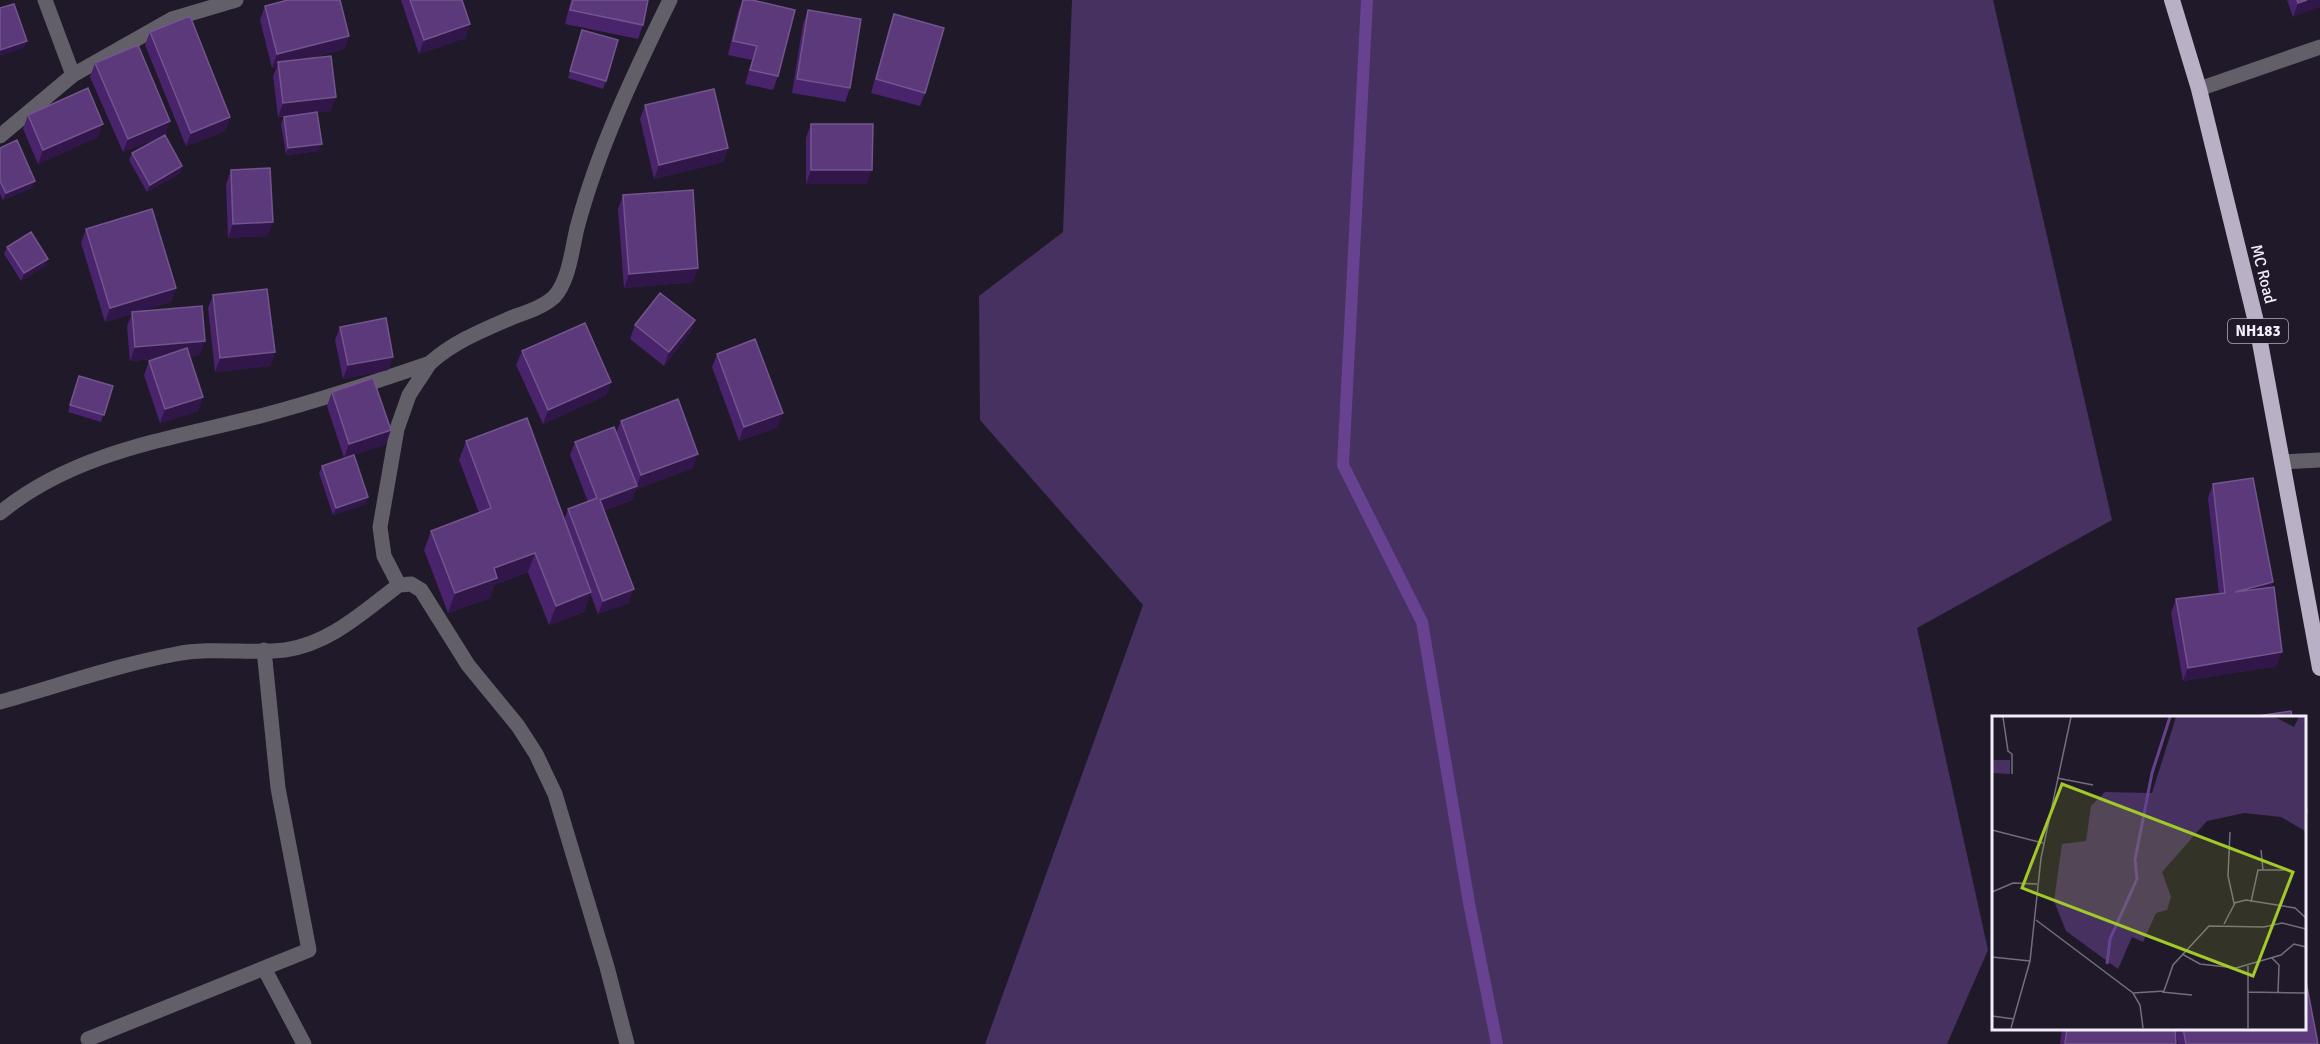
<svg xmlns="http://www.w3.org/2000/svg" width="2320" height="1044" viewBox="0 0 2320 1044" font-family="Signika,sans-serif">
  <rect width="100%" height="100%" fill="#201929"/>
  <path fill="#463160" d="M1072,0h921l119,520 -195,108 71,322 -41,94h-962l158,-439 -163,-185 -1,-124 84,-64z"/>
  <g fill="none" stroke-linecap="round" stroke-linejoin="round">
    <path stroke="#664290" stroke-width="12" d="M1367,0l-24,465 79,157 47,281 28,141"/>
    <path stroke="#635f69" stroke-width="15" d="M2199,89l121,-42"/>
    <path stroke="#635f69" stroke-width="15" d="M45,0l28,75
      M0,136l73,-61 99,-56 64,-19
      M2282,462l38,-2
      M0,513c75,-62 172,-74 264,-98 56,-15 111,-33 166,-52 25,-22 53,-33 83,-46 14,-5 30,-10 41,-20 15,-16 18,-48 23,-69 21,-79 57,-155 93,-228
      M399,585l-15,-29 -4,-29 17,-98 12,-34 21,-32
      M0,702c58,-16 117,-37 176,-48 36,-7 73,0 109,-4 45,-6 79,-39 114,-65l12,-1 10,6 47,75 50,61 18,28 19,40 52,173 20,77
      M265,970l39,74
      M88,1039l221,-89 -31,-162 -14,-138"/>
    <path stroke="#b9b0c6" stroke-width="16" d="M2172,0l27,89 58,237 63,342"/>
  </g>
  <path fill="#49236b" d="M401,0h61l8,24 -5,14 -46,16z
    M571,0h77l-5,25 -5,14 -73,-15z
    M743,0l35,76 -5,14 -28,-6 7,-24 -24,-5 10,-43z
    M2287,0h33l-27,17z
    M265,6l84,30 -5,13 -37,10 24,52 -14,1 2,39 -33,4 -5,-31 3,-7 23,-4 -29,4 -5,-41 4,-9 -5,1 -12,-48z
    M808,10l42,78 -5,14 -53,-9 11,-69z
    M894,14l31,79 -5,13 -49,-13 18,-65z
    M582,30l24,51 -3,8 -35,-11z
    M150,32l80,85 -5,14 -39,15 -41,-101z
    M95,63l75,58 -5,14 -42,17 -33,-75z
    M645,105l83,43 -5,14 -69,17 -14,-60z
    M28,115l70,22 -60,27 -15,-35z
    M811,124l56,60h-61v-46z
    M0,148l32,40 -29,12 -3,-6z
    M132,153l50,13 -2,7 -33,19 -18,-32z
    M231,170l37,66 -40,2 -2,-54z
    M623,195l75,73 -5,14 -69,6 -6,-79z
    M86,229l90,59 -5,14 -32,9 61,44 -10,1 13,41 -5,14 -38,12 -16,-48 5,-14 7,-2 -26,2 -3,-35 5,-12 -27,8 -24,-79z
    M7,247l41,12 -3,7 -24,15 -17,-27z
    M213,295l62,57 -5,14 -55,6 -7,-64z
    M695,320l-5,13 -26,33 -34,-27 5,-14z
    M340,327l53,30 -5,13 -45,9 -8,-39z
    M522,351l89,31 -5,13 -63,29 -27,-59z
    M717,354l61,73 -39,14 -27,-74z
    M76,384l37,2 -12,36 -33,-10z
    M332,392l54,52 -42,14 -17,-52z
    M621,421l72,47 -57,21 -4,11 -29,11 26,92 -31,11 -8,-21 -6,19 -35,13 -21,-53 -34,13 -4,13 -42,15 -24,-63 7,-19 48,-18 -20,-53 7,-19 98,79 4,-11 20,-7 -18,-47 5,-13 41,-9z
    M322,466l44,38 -33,11 -14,-42z
    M2213,484l58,103 6,79 -94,15 -12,-68 5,-14 43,-5 -11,-96z
    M2062,1028h113l1,16h-116z
    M2175,1028h129l14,16h-140z"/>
  <path fill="#31164a" d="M2307,0h13v7l-27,10 5,-14z
    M470,24l-5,14 -46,16 5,-14z
    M349,36l-5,13 -65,17 -1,-4 -1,5 -5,1 5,-14z
    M27,41l-3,7 -24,8v-6z
    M336,97l-5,14 -53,6 5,-14z
    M230,117l-5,14 -39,15 5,-13z
    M170,121l-5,14 -42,17 5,-13z
    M103,124l-5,13 -60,27 5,-14z
    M322,144l-3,7 -33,4 2,-7z
    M728,148l-5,14 -69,17 5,-14z
    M182,166l-2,7 -33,19 3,-7z
    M811,170h61l-5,14h-61z
    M35,181l-3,7 -29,12 3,-7z
    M273,222l-5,14 -40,2 5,-14z
    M48,259l-3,7 -24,15 3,-8z
    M698,268l-5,14 -69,6 5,-14z
    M176,288l-5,14 -66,20 5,-14z
    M695,320l-5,13 -26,33 5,-14z
    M205,341l-5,14 -70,6 5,-14z
    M275,352l-5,14 -55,6 5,-14z
    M393,357l-5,13 -45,9 5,-14z
    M611,382l-5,13 -63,29 5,-14z
    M203,397l-5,14 -38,12 5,-14z
    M783,413l-5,14 -39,14 5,-14z
    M391,430l-5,14 -42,14 5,-14z
    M698,454l-5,14 -57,21 5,-14z
    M637,486l-5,14 -38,14 6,-14z
    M368,497l-2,7 -33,11 3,-7z
    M535,553l-7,19 -34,13 -4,13 -42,15 7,-20 39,-25z
    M2273,582l-5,14 -33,-4z
    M634,589l-5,14 -31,11 5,-13z
    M591,592l-7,20 -35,13 7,-19z
    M2282,652l-5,14 -94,15 5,-13z
    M2307,812l-3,11v-10z
    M2037,1028h11l-13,4z"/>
  <path fill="#5b397a" stroke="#73558e" stroke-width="1.5" d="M288,0h52l9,36 -72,18 -12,-48z
    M410,0h52l8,24 -46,16z
    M573,0h75l-5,25 -73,-15z
    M743,0h9l43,10 -17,66 -28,-6 7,-24 -24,-5z
    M2297,0h10l-9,3z
    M14,4l13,37 -27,9v-42z
    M808,10l53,9 -11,69 -53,-9z
    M894,14l50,14 -19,65 -49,-14z
    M190,16l40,101 -39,16 -41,-101z
    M582,30l36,10 -12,41 -36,-10z
    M138,45l32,76 -42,18 -33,-76z
    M331,56l5,41 -53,6 -5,-41z
    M88,88l15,36 -60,26 -15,-35z
    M714,89l14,59 -69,17 -14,-60z
    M317,112l5,32 -34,4 -4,-31z
    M811,124h62l-1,46h-61z
    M165,135l17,31 -32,19 -18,-32z
    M17,140l18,41 -29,12 -6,-12v-33z
    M270,168l3,54 -40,2 -2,-54z
    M693,190l5,78 -69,6 -6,-79z
    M152,209l24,79 -66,20 -24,-79z
    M31,232l17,27 -24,14 -17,-26z
    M267,289l8,63 -55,6 -7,-63z
    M660,293l35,27 -26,32 -34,-27z
    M202,306l3,35 -70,6 -3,-35z
    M386,318l7,39 -45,8 -8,-38z
    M585,323l26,59 -63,28 -26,-59z
    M755,339l28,74 -39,14 -27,-73z
    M187,348l16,49 -38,12 -16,-48z
    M79,376l34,10 -9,29 -34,-10z
    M373,378l18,52 -42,14 -17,-52z
    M678,399l20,55 -57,21 -20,-54z
    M527,418l64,174 -35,14 -21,-53 -41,15 3,10 -42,15 -24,-62 60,-23 -25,-67z
    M614,427l23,59 -37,14 34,89 -31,12 -35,-92 29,-11 -22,-56z
    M354,455l14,42 -32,11 -14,-42z
    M2253,478l20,104 -38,10 39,-5 8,65 -94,16 -12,-69 49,-6 -12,-109z
    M2291,711l1,6h-41z
    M2304,789l3,23 -3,1z
    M2304,971l14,73h-132l-3,-16h121z
    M2067,1028h108l1,16h-111z"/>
  <g text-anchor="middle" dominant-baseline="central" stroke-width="5" stroke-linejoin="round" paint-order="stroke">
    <rect fill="#201929" stroke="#b3adbb" stroke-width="1.5" x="2228" y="319" width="60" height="24" rx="4.5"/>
    <g font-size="15" font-weight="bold" fill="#f2edf9">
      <text x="2258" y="331">NH183</text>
    </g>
    <g font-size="16" fill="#f2edf9" stroke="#201929">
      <text transform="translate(2263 274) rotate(76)">MC Road</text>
    </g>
  </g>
  <g transform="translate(1992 716)">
    <rect width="314" height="314" fill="#201929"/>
    <path d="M184,1h99l19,10 5,-10h6v114l-24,-14 -37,-4 -37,8 -45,51 9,25 -4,13 -11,3 -13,29 -11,-5 -14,32 -52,-38 -12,-30 8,-57 24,-3 5,-35 14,-14 47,1zM0,44h18v14l-18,-1z" fill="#463160"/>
    <path fill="none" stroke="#664290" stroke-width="3" d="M115,248l3,-25 27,-60 -2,-19 17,-87 18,-56"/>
    <path fill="none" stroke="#746e7c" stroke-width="1.5" d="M11,1l5,34 4,3v20M65,62l36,7M0,114l51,13M238,116l-2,44 6,27 12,-3 49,8 11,10M269,134l2,20M0,176l21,-9 24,1M259,186l7,-32h26M44,204l97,73 7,12 3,23M232,208l11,-21M190,238l18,10 36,4 45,-13 13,-11 12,3M0,241l38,4M280,242l7,7 -1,28M170,276l30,3M256,276l58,1M141,277l31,-2 9,-26 36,-39 55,1 18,-4 24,6M0,300l22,3M19,312l19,-67 11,-103 30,-141M256,312v-62"/>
    <path fill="#a2c929" fill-opacity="0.15" stroke="#a2c929" stroke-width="3" d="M70,68l231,88 -40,104 -231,-88z"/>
    <rect width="314" height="314" fill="none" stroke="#f2edf9" stroke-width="3"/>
  </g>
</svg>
